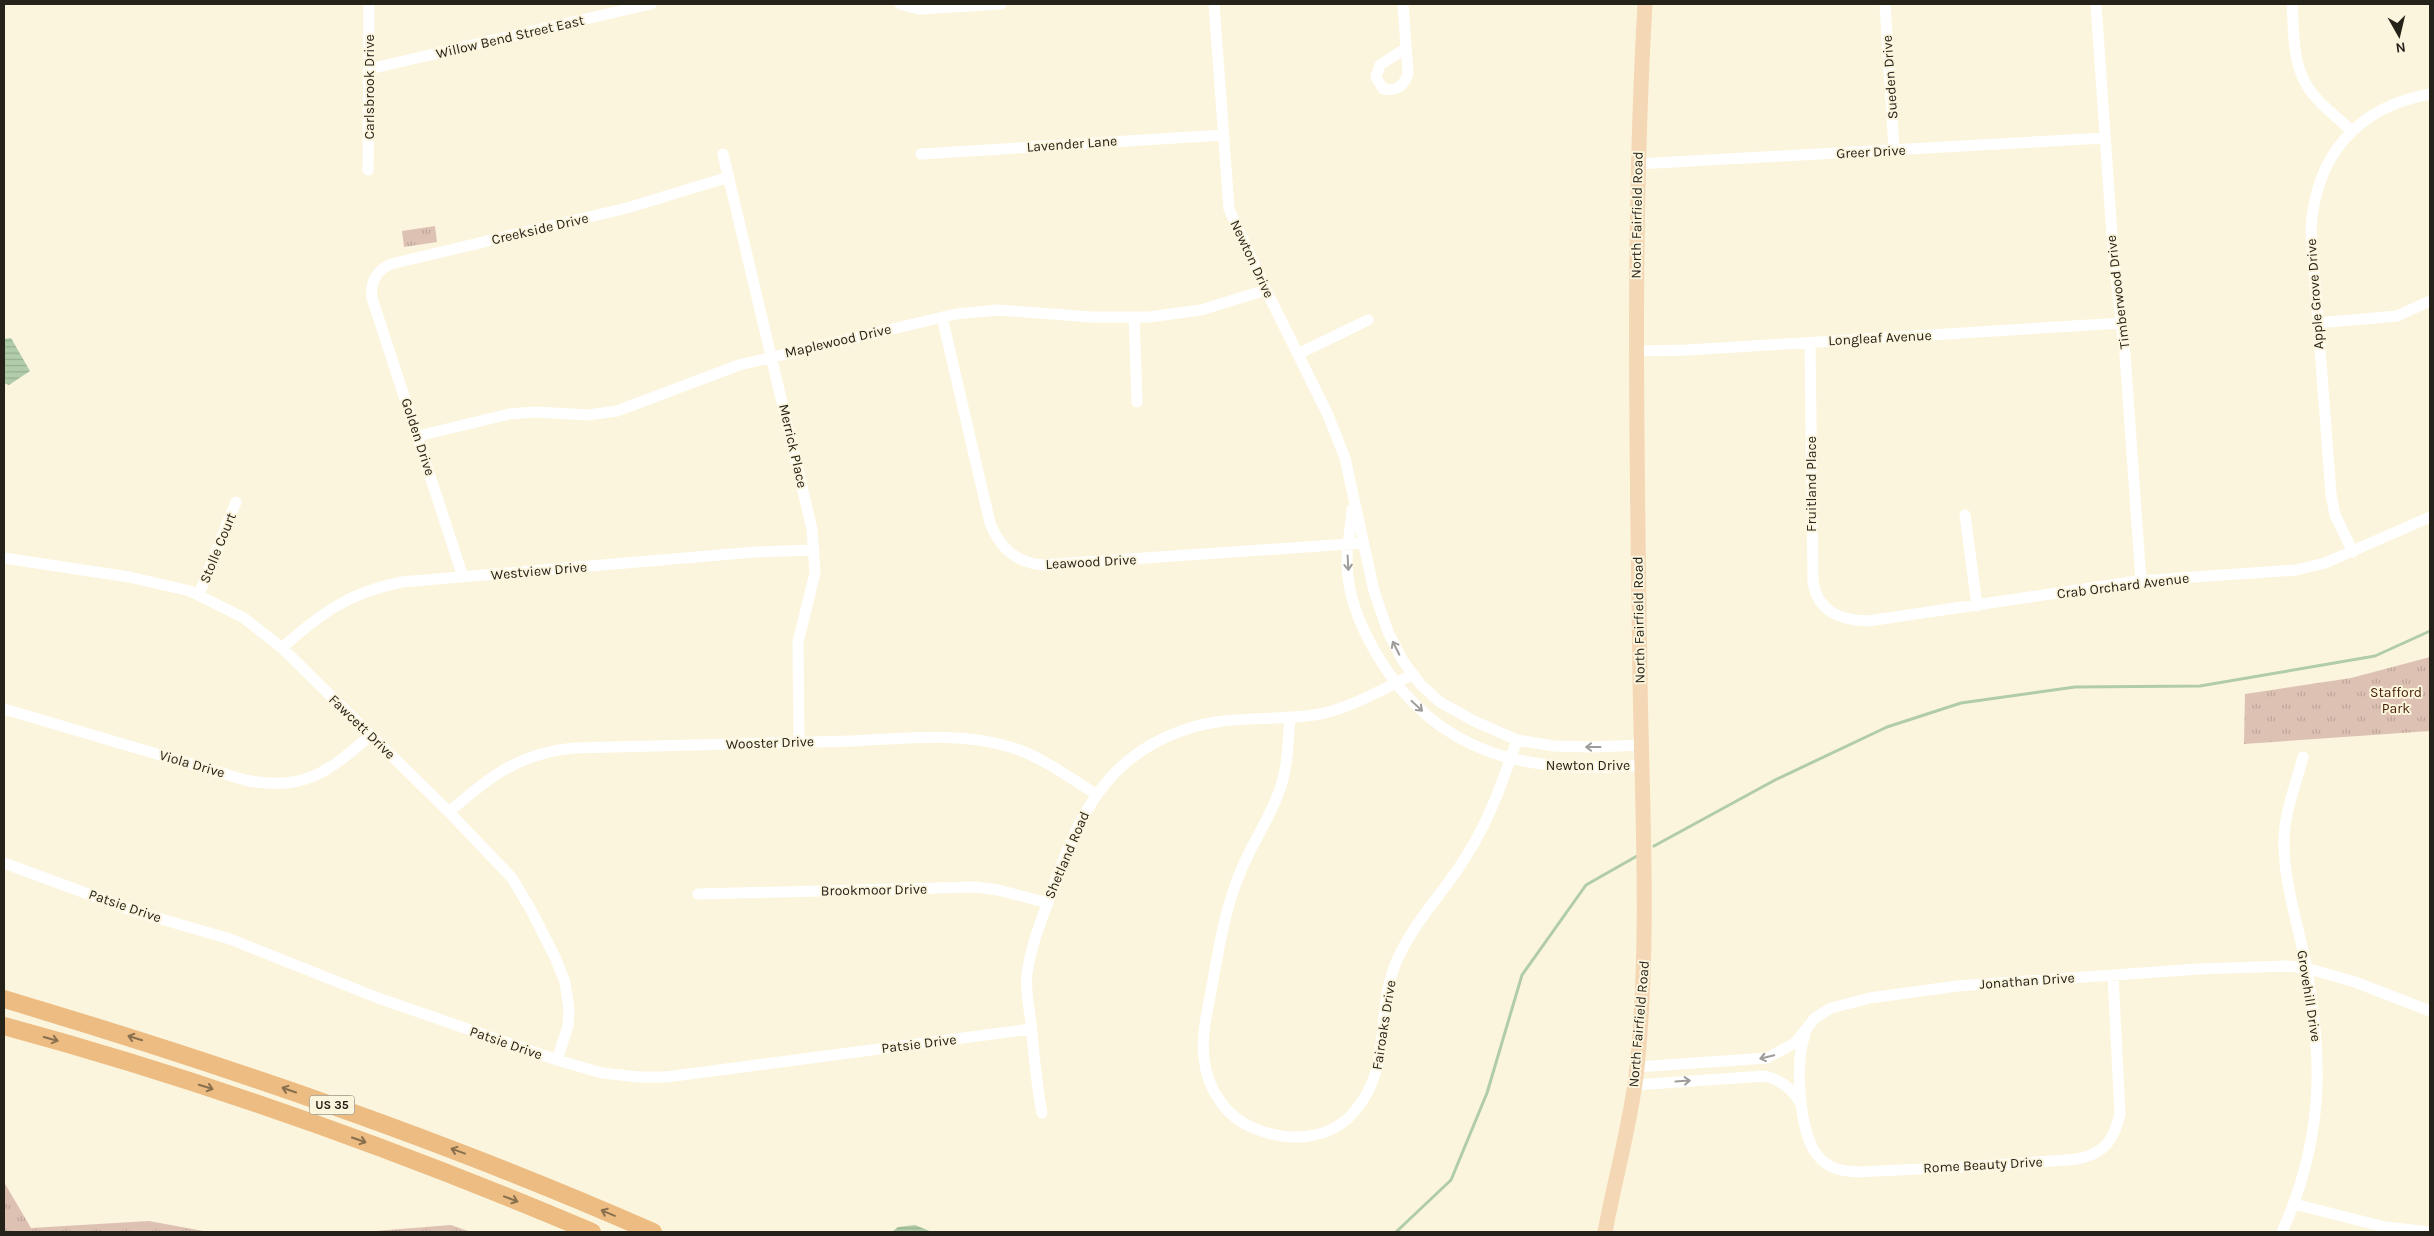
<svg xmlns="http://www.w3.org/2000/svg" width="2434" height="1236" viewBox="0 0 2434 1236" font-family="Karla,sans-serif">
  <defs>
    <pattern id="park-tufts" width="24" height="20" patternUnits="userSpaceOnUse" patternTransform="scale(1.25)"><rect width="24" height="20" fill="#ddc2b4"/><path d="M3 7l-1-3M5 7V3M7 7l1-3M15 17l-1-3M17 17v-4M19 17l1-3" fill="none" stroke="#bea69a"/></pattern>
    <pattern id="water-rules" width="6" height="5" patternUnits="userSpaceOnUse" patternTransform="scale(1.25)"><rect width="6" height="5" fill="#b0cca8"/><path d="M0 2.5h6" fill="none" stroke="#97af90"/></pattern>
  </defs>
  <rect width="100%" height="100%" fill="#fcf5dd"/>
  <path fill="url(#park-tufts)" d="M435,226l2,16 -33,5 -2,-16z
    M2430,657v74l-186,13 1,-50 106,-16z
    M4,1182l27,46 118,-7 60,11h-205z
    M451,1225l20,7h-108z"/>
  <path fill="url(#water-rules)" d="M11,338l19,33 -21,14 -5,-2v-44z
    M915,1225l17,7h-40l6,-5z"/>
  <g fill="none" stroke-linecap="round" stroke-linejoin="round">
    <path stroke="#b0cca8" stroke-width="3" d="M1654,846l121,-66 112,-53 74,-24 114,-16 125,-1 175,-30 55,-25
      M1396,1232l55,-52 36,-87 35,-118 64,-90 51,-29"/>
    <path stroke="#fff" stroke-width="11" d="M900,4l19,5 82,-5
      M1214,4l15,205 37,81 62,125 17,43 29,133 14,41 15,29 18,24 19,17 34,19 43,19 37,6 38,1 50,-2
      M1403,4l5,70c-5,13 -11,17 -25,15l-7,-12 4,-12 26,-17
      M1885,4l9,146
      M2096,4l17,246 12,104 16,227
      M2292,4c2,26 0,56 14,80 10,18 31,33 46,47
      M369,69l282,-65
      M723,154l89,375 3,44 -17,69 1,100
      M921,154l302,-19
      M1637,164l468,-26
      M368,170l1,-166
      M942,317l48,206c10,25 26,40 53,42l320,-22
      M1134,317l3,85
      M2317,323l80,-7 33,-15
      M1810,343l3,239c5,30 27,38 55,39l270,-40 158,-11 29,-7 105,-46
      M1638,351l50,-1 434,-27
      M1298,354l70,-34
      M418,436l91,-22 26,-2 53,3 29,-4 122,-46 217,-51 42,-4 93,7h58l52,-7 65,-20
      M1352,509c-1,17 -5,36 -5,53 0,32 14,66 30,93 61,103 155,120 266,110
      M1965,515l12,91
      M2353,552l-18,-37 -4,-21 -20,-264c4,-74 46,-123 119,-136
      M4,558l125,19 61,14 54,27 38,30 167,164 63,66 19,32 24,47 10,25 4,28 -1,16 -11,34
      M463,577l-91,-279c-2,-16 5,-28 19,-34l236,-56 102,-31
      M199,594l37,-92
      M282,648c39,-35 68,-56 120,-66l353,-30 59,-2
      M4,709l241,71c59,12 83,-8 126,-45
      M1290,717c-2,25 -2,49 -10,72 -10,30 -29,55 -40,84 -15,36 -21,74 -28,113 -4,23 -11,48 -8,72 3,31 22,60 52,71 32,13 73,12 98,-17 39,-44 21,-97 41,-147 17,-42 49,-72 72,-110 23,-36 36,-75 50,-115
      M449,812c40,-35 70,-59 125,-64 92,-2 184,-5 277,-7 52,-2 108,-10 159,6 31,9 58,30 86,47
      M4,863l133,49 93,27 148,59 179,62 45,13 37,4h27l365,-48
      M698,894l278,-7 22,3 50,13
      M1805,1035c-11,26 -6,101 14,122 10,12 23,14 38,15 60,-3 120,-5 180,-10 20,-2 43,0 60,-10 15,-9 19,-23 23,-38l-7,-138
      M1637,1067l130,-9 28,-15 20,-25 16,-10 39,-10 87,-12 242,-17 88,-3 19,2 49,14 75,29
      M1635,1085l130,-9c16,4 28,13 36,28
      M1042,1113c-6,-30 -8,-60 -11,-90 -2,-16 -6,-33 -4,-49 4,-29 15,-56 25,-83 26,-74 54,-136 135,-162 40,-14 85,-8 127,-14 34,-5 68,-26 98,-40
      M2294,1204l91,23 45,5
      M2282,1232c41,-91 42,-170 24,-267 -8,-41 -23,-84 -22,-127 1,-27 12,-54 19,-81"/>
    <path stroke="#f4d7b5" stroke-width="15" d="M1605,1232c10,-54 26,-109 32,-164 13,-130 5,-259 3,-390 -3,-224 -8,-450 5,-674"/>
    <path stroke="#ecbc83" stroke-width="18" d="M4,999c221,66 438,140 649,233
      M4,1026c200,54 397,125 588,206"/>
  </g>
  <defs><path id="oneway-shaft" d="M-6 0H5M1.5-3L5.5 0L1.5 3" fill="none" stroke-width="1.6" stroke-linecap="round" stroke-linejoin="round" transform="scale(1.25)"/></defs>
  <g stroke="#9d9c98">
    <use href="#oneway-shaft" transform="translate(1348 563) rotate(87)"/>
    <use href="#oneway-shaft" transform="translate(1396 648) rotate(-117)"/>
    <use href="#oneway-shaft" transform="translate(1417 706) rotate(43)"/>
    <use href="#oneway-shaft" transform="translate(1593 747) rotate(-180)"/>
    <use href="#oneway-shaft" transform="translate(1767 1057) rotate(167)"/>
    <use href="#oneway-shaft" transform="translate(1683 1081) rotate(-4)"/>
  </g>
  <g stroke="#886f4e">
    <use href="#oneway-shaft" transform="translate(135 1038) rotate(-163)"/>
    <use href="#oneway-shaft" transform="translate(51 1039) rotate(16)"/>
    <use href="#oneway-shaft" transform="translate(206 1087) rotate(17)"/>
    <use href="#oneway-shaft" transform="translate(289 1090) rotate(-161)"/>
    <use href="#oneway-shaft" transform="translate(359 1140) rotate(19)"/>
    <use href="#oneway-shaft" transform="translate(458 1151) rotate(-160)"/>
    <use href="#oneway-shaft" transform="translate(511 1199) rotate(21)"/>
    <use href="#oneway-shaft" transform="translate(608 1213) rotate(-157)"/>
  </g>
  <g text-anchor="middle" dominant-baseline="central" stroke-width="4" stroke-linejoin="round" paint-order="stroke">
    <rect fill="#fcf5dd" stroke="#666154" stroke-width="1" x="309.5" y="1095.5" width="45" height="19" rx="4"/>
    <g font-size="12" font-weight="bold" fill="#252219">
      <text x="332" y="1105">US 35</text>
    </g>
    <g font-size="14" fill="#252219" stroke="#fcf5dd">
      <text transform="translate(510 37) rotate(-13)">Willow Bend Street East</text>
      <text transform="translate(1890 77) rotate(-94)">Sueden Drive</text>
      <text transform="translate(369 87) rotate(-90)">Carlsbrook Drive</text>
      <text transform="translate(1072 144) rotate(-4)">Lavender Lane</text>
      <text transform="translate(1871 152) rotate(-3)">Greer Drive</text>
      <text transform="translate(1637 215) rotate(-89)">North Fairfield Road</text>
      <text transform="translate(540 229) rotate(-13)">Creekside Drive</text>
      <text transform="translate(1252 259) rotate(65)">Newton Drive</text>
      <text transform="translate(2118 292) rotate(-97)">Timberwood Drive</text>
      <text transform="translate(2315 294) rotate(-94)">Apple Grove Drive</text>
      <text transform="translate(1880 338) rotate(-3)">Longleaf Avenue</text>
      <text transform="translate(838 341) rotate(-13)">Maplewood Drive</text>
      <text transform="translate(418 437) rotate(72)">Golden Drive</text>
      <text transform="translate(793 446) rotate(77)">Merrick Place</text>
      <text transform="translate(1811 484) rotate(-90)">Fruitland Place</text>
      <text transform="translate(218 548) rotate(-68)">Stolle Court</text>
      <text transform="translate(1091 562) rotate(-3)">Leawood Drive</text>
      <text transform="translate(539 571) rotate(-5)">Westview Drive</text>
      <text transform="translate(2123 586) rotate(-7)">Crab Orchard Avenue</text>
      <text transform="translate(1639 620) rotate(-91)">North Fairfield Road</text>
      <text transform="translate(362 727) rotate(44)">Fawcett Drive</text>
      <text transform="translate(770 743) rotate(-2)">Wooster Drive</text>
      <text transform="translate(192 764) rotate(16)">Viola Drive</text>
      <text x="1588" y="765">Newton Drive</text>
      <text transform="translate(1067 855) rotate(-67)">Shetland Road</text>
      <text transform="translate(874 890) rotate(-1)">Brookmoor Drive</text>
      <text transform="translate(125 906) rotate(19)">Patsie Drive</text>
      <text transform="translate(2027 981) rotate(-4)">Jonathan Drive</text>
      <text transform="translate(2309 996) rotate(81)">Grovehill Drive</text>
      <text transform="translate(1639 1024) rotate(-85)">North Fairfield Road</text>
      <text transform="translate(1384 1025) rotate(-81)">Fairoaks Drive</text>
      <text transform="translate(506 1043) rotate(19)">Patsie Drive</text>
      <text transform="translate(919 1044) rotate(-7)">Patsie Drive</text>
      <text transform="translate(1983 1165) rotate(-3)">Rome Beauty Drive</text>
    </g>
    <g font-size="14" fill="#451e05" stroke="#fcf5dd">
      <text x="2396" y="692">Stafford<tspan x="2396" dy="16">Park</tspan></text>
    </g>
  </g>
  <rect width="2434" height="1236" fill="none" stroke="#252219" stroke-width="10"/>
  <g transform="translate(2399 35) rotate(172)" stroke="#fcf5dd" stroke-width="4" paint-order="stroke">
  <path d="M0-4L9 19L0 12L-9 19Z" fill="#252219"/>
  <text y="-8" font-size="14" font-weight="bold" text-anchor="middle" fill="#252219">N</text>
  </g>
</svg>
